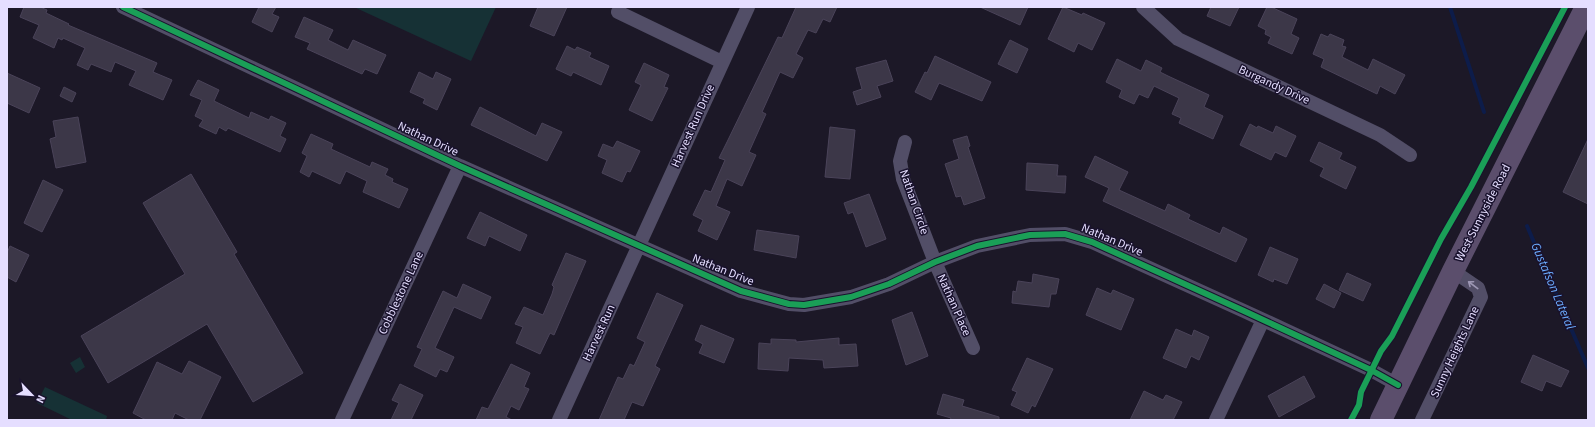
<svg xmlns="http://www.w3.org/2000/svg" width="1595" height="427" viewBox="0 0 1595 427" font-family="'Source Sans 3',sans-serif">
  <rect width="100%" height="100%" fill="#1c1827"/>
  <path fill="#163135" d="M354,7h142l-25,54z
    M80,357l5,10 -9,6 -6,-10z
    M45,387l62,29 -1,4h-34l-35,-17z"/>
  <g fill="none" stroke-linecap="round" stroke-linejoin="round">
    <path stroke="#0d1c4a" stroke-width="4" d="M1450,7l34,105
      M1527,226l61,142"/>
  </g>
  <path fill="#3c3748" stroke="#4a4359" d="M24,7h16l7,3 -1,3 23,11 -1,1 89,38 -4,9 19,8 -9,20 -34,-15 7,-14 -21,-9 -4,10 -20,-8 -3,6 -11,-5 8,-17 -22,-10 -1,2 -4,-2 -4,10 -21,-10 6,-13 -19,-8z
    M259,7h17l-4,7 7,3 -7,15 -20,-10z
    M538,7h29l-13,29 -24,-10z
    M796,7h41l-7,15 -7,-3 -7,14 -8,-3 -12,24 7,4 -10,20 -13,-6 -18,40 4,2 -17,38 7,3 -14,31 -15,-7 -11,27 14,6 -13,28 -19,-9 5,-11 -10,-5 12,-25 6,2 14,-32 -6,-2 8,-16 51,-105 4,1z
    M980,7h48l-8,18z
    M1063,7l19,8 1,-2 22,10 -13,27 -14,-7 -4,9 -26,-13z
    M1211,7h28l-9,19 -23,-10z
    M1267,7h4l26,12 -6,15 8,4 -7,16 -24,-11 3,-6 -6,-3 1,-4 -8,-4z
    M304,17l29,13 -5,10 20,10 5,-10 33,15 -9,19 -12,-5 -3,5 -55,-25 3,-6 -15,-6z
    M1321,34l7,3 2,-3 14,6 -2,6 4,1 -4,10 26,13 5,-11 32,16 -10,19 -15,-8 -3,8 -56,-27 3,-8 -11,-5z
    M1010,40l18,9 -11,24 -19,-9z
    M567,46l8,4 2,-3 14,6 -2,4 20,9 -8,19 -28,-13 -2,4 -15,-7z
    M935,56l56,26 -9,19 -43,-18 -8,17 -16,-8 10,-20 2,1z
    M1117,59l24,12 5,-11 16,8 -2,4 8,4 41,19 -5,12 19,9 -10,23 -34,-16 2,-5 -9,-4 7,-16 -25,-12 -6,12 -9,-4 -5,10 -15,-7 3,-7 -16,-8z
    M886,60l7,21 -16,5 4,11 -24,8 -4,-13 9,-3 -6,-21z
    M644,63l25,12 -5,12 4,1 -16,33 -23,-11 12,-25 -6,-3z
    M419,72l14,7 3,-7 15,7 -14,31 -14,-7 2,-4 -15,-7z
    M7,73l33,15 -11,25 -22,-10z
    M198,80l21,10 -5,11 35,17 2,-6 18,8 2,-4 15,7 -6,13 6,3 -6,13 -52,-24 -2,3 -7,-4 -3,7 -17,-8 4,-6 -8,-4 7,-16 -12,-5z
    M64,87l12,6 -4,9 -12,-6z
    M480,107l56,29 6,-13 20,9 -15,29 -76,-36z
    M78,117l8,45 -30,6 -6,-29 6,-2 -3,-16z
    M1250,124l7,4 1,-2 15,7 3,-7 20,10 -10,21 -11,-5 -4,8 -31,-15z
    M830,127l25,3 -5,49 -25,-2z
    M311,134l22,10 -2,5 39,18 2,-5 16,7 -3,6 8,4 -1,3 16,7 -9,19 -36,-16 4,-11 -21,-10 -6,13 -28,-13 -3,6 -9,-5 7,-16 -5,-3z
    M967,136l3,10 -2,1 17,51 -21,7 -3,-9 -5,1 -11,-33 14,-5 -6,-19z
    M1588,139v65l-25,-12z
    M617,141l23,10 -10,21 -3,-1 -5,11 -20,-9 5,-13 -9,-4 5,-12 10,4z
    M1319,142l23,11 -3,6 17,8 -10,22 -26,-13 4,-8 -14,-7z
    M1095,156l33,16 -9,18 46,21 3,-7 22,11 -2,4 32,15 3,-7 24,12 -11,23 -133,-61 6,-13 -24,-11z
    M1027,163l31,2 -1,11h9l-1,17 -39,-3z
    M191,174l46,78 -3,2 69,119 -50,29 -46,-78 -99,59 -27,-47 104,-62 -42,-71z
    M43,180l20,10 -21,42 -18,-9z
    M869,194l17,45 -20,8 -13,-35 -5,2 -4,-11z
    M480,212l47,23 -7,16 -31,-15 -4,10 -18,-8z
    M757,230l42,6 -3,22 -42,-8z
    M10,246l19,9 -13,27 -9,-5v-24z
    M1270,247l28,12 -11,25 -13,-5 -1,3 -15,-7z
    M566,253l20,8 -32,74 -4,-2 -10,21 -24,-11 7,-16 -8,-3 9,-17 19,8 9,-21 2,-7 -2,-2z
    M1347,273l24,11 -8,17 -24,-11z
    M1033,274l26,5 -3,15h-5l-2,13 -37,-4 1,-12 3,1 2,-11 14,2z
    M463,284l28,13 -10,22 -27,-12 -19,41 19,9 -7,15 -7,-3 -4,8 -22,-11 8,-17 -5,-2 26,-56 14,7z
    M1324,284l17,9 -7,15 -18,-9z
    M1097,288l14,6 2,-4 21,9 -13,31 -35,-15z
    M657,293l26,12 -28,61 5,3 -17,37 -11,-4 -8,18h-25l19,-43 5,2 7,-15 4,2 11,-24 -8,-4z
    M912,312l16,44 -22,9 -14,-45z
    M701,325l33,14 -10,24 -25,-10 4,-9 -8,-4z
    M1176,329l16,7 2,-6 15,7 -10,23 -8,-4 -5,12 -23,-10z
    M839,338v7l17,-1 2,22 -34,2 -1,-8 -34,-2 -1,13 -30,-2 1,-26 12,1v-5l25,1v2z
    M1533,355l36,16 -8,16 -15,-6 -4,10 -21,-9z
    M1027,358l26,11 -18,38 -3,-2 -4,8 -17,-8 6,-13 -5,-2z
    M189,361l32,16 -21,43h-11l-14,-7 -3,7h-26l-13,-7 24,-51 25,12z
    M511,364l19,9 -6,14 5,2 -10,21 -8,-4 -5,11 6,3h-36l6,-13 6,2z
    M1304,376l11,21 -36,20 -11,-21z
    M400,384l23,11 -12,25h-20l8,-17 -7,-3z
    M1144,391l19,9 3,-5 16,7 -9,18h-43z
    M943,394l21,6 -2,6 37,11v3h-49l1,-2 -14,-4z"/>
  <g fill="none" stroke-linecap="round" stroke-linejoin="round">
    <path stroke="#524e67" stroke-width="14" d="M123,7l337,159 281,125 48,13 15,1 47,-8 38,-13 46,-22 42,-16 53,-11 35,-1 27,8 152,69 127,59 27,15
      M1143,7l35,32 202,96 30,20
      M618,12l104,50
      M905,142l-5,19 3,18 32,83 38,86
      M342,420l118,-254
      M559,420l189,-413
      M1216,420l47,-100
      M1422,420l59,-123 -3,-9 -25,-17"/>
    <path stroke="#5b4e6c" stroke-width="22" d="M1381,420l72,-149 133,-264"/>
    <g stroke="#19122d" stroke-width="8">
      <path id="cycleway" d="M123,7l337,159 281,125 48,13 15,1 47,-8 38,-13 46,-22 42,-16 53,-11 35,-1 27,8 152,69 127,59 27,15
        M1351,420l8,-15 2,-13 20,-41 11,-15 49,-97 30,-52 94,-180"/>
    </g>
    <use href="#cycleway" stroke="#1a9f57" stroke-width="6"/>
  </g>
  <defs><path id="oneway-shaft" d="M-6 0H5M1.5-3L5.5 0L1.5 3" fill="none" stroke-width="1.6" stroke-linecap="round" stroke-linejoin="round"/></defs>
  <use stroke="#9c96b3" href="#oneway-shaft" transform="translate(1473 285) rotate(-143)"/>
  <g text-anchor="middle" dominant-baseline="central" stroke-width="3" stroke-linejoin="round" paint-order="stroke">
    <g font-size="12" fill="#e5deff" stroke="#19122d">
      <text transform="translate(1274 85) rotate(25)">Burgandy Drive</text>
      <text transform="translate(693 126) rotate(-66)">Harvest Run Drive</text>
      <text transform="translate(428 139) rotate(25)">Nathan Drive</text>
      <text transform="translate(914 202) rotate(71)">Nathan Circle</text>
      <text transform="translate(1483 213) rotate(-63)">West Sunnyside Road</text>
      <text transform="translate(1112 240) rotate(23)">Nathan Drive</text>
      <text transform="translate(723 270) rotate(22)">Nathan Drive</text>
      <text transform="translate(401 293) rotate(-65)">Cobblestone Lane</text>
      <text transform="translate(954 305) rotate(66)">Nathan Place</text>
      <text transform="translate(599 333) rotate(-65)">Harvest Run</text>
      <text transform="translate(1455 352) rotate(-65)">Sunny Heights Lane</text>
    </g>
    <g font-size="13" font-style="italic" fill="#6cacff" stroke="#19122d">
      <text transform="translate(1553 286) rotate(67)">Gustafson Lateral</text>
    </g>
  </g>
  <rect width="1595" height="427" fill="none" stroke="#e5deff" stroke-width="16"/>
  <g transform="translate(32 395) rotate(115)" stroke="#19122d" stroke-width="3" paint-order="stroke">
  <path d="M0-3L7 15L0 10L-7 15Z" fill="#e5deff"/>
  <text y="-6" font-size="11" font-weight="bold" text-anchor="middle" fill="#e5deff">N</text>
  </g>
</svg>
